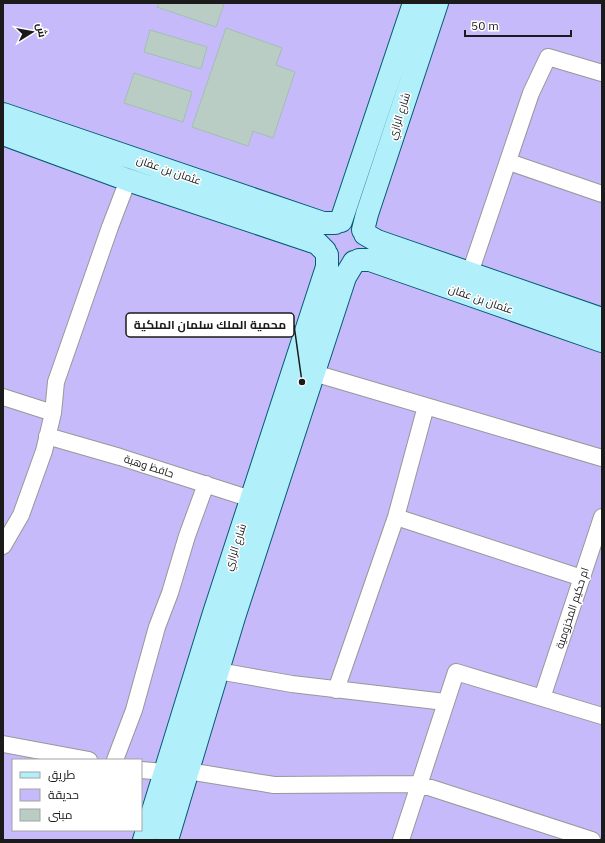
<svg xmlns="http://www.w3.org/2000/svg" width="605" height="843" viewBox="0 0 605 843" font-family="'IBM Plex Sans',Cairo,sans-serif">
  <rect width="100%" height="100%" fill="#e0edea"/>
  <path fill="#c6bafa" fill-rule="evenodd" d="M3,3h599v837h-599zM13,760h128v70h-128z"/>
  <path fill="#bacdc4" stroke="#a3bfb2" d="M159,3h60l5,1 -8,23 -59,-20z
    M226,28l56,20 -6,17 19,7 -22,66 -20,-7 -5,15 -56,-19z
    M150,30l57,17 -6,22 -57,-17z
    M134,73l58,19 -9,30 -59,-19z"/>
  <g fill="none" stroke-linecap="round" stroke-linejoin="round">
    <g stroke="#989898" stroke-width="18">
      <path id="street" d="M509,162l93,32
        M470,273l61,-180 17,-36 54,16
        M314,373l288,85
        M3,397l50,16
        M47,436l73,21 131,42
        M396,517l186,61
        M3,546l18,-31 23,-64 9,-38 3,-31 54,-155 18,-47
        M218,671l74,13 153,18
        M336,690l60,-173 30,-111
        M542,698l60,-181
        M3,744l86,16
        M115,760l19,-50 23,-83 13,-34 17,-57 19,-52
        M141,770l24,2
        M188,771l86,14 145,-1 173,56
        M401,840l55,-168 146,44"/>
    </g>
    <g stroke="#025c73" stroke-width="24">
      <path id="secondary" d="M3,114l320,109h12
        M3,134l125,46 189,63 8,8
        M341,221l73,-218
        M363,230l4,-16 70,-211
        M365,234l12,7 225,78
        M359,260h11l232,81
        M144,840l70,-227 113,-346v-12
        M167,840l67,-223 111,-340 9,-15"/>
    </g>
    <use href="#street" stroke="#fff" stroke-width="16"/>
    <use href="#secondary" stroke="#b1f0fb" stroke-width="22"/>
  </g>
  <g text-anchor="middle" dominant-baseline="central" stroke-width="3" stroke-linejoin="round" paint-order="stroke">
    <g font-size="11" fill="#1b1b1b" stroke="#fff">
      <text transform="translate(399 116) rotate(-72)">شارع الرازي</text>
      <text transform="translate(169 170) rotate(19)">عثمان بن عفان</text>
      <text transform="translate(481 299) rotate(19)">عثمان بن عفان</text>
      <text transform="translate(149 466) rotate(18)">حافظ وهبة</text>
      <text transform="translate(235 547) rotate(-72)">شارع الرازي</text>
      <text transform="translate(572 608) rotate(-72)">ام حكيم المخزومية</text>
    </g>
  </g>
  <path fill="none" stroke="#1b1b1b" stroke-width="1.5" d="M302 382L294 325"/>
  <circle fill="#1b1b1b" stroke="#fff" stroke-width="1.5" cx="302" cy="382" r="4"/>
  <rect fill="#fff" stroke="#1b1b1b" stroke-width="1.5" x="126" y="313" width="168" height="24" rx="4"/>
  <g font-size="12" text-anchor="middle" font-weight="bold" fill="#1b1b1b">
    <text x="210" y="329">محمية الملك سلمان الملكية</text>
  </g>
  <rect width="605" height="843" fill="none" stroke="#1b1b1b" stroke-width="8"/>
  <rect x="12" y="759" width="130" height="72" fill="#ffffff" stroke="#a4a4a4"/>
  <rect x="20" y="772" width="20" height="6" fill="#b1f0fb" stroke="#a4a4a4"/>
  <text x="48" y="779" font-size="12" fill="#1b1b1b">طريق</text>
  <rect x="20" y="789" width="20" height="12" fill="#c6bafa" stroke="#a4a4a4"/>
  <text x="48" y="799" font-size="12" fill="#1b1b1b">حديقة</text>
  <rect x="20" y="809" width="20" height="12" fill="#bacdc4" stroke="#a4a4a4"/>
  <text x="48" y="819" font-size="12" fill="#1b1b1b">مبنى</text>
  <g transform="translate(32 32) rotate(79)" stroke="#ffffff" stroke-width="3" paint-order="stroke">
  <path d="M0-3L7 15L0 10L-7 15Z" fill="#1b1b1b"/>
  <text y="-6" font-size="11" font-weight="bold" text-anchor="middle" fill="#1b1b1b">ش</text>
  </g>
  <path d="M465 30v6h106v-6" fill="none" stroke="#1b1b1b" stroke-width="2"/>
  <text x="471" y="30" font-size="12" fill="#1b1b1b" stroke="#ffffff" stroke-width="3" paint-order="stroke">50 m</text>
</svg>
